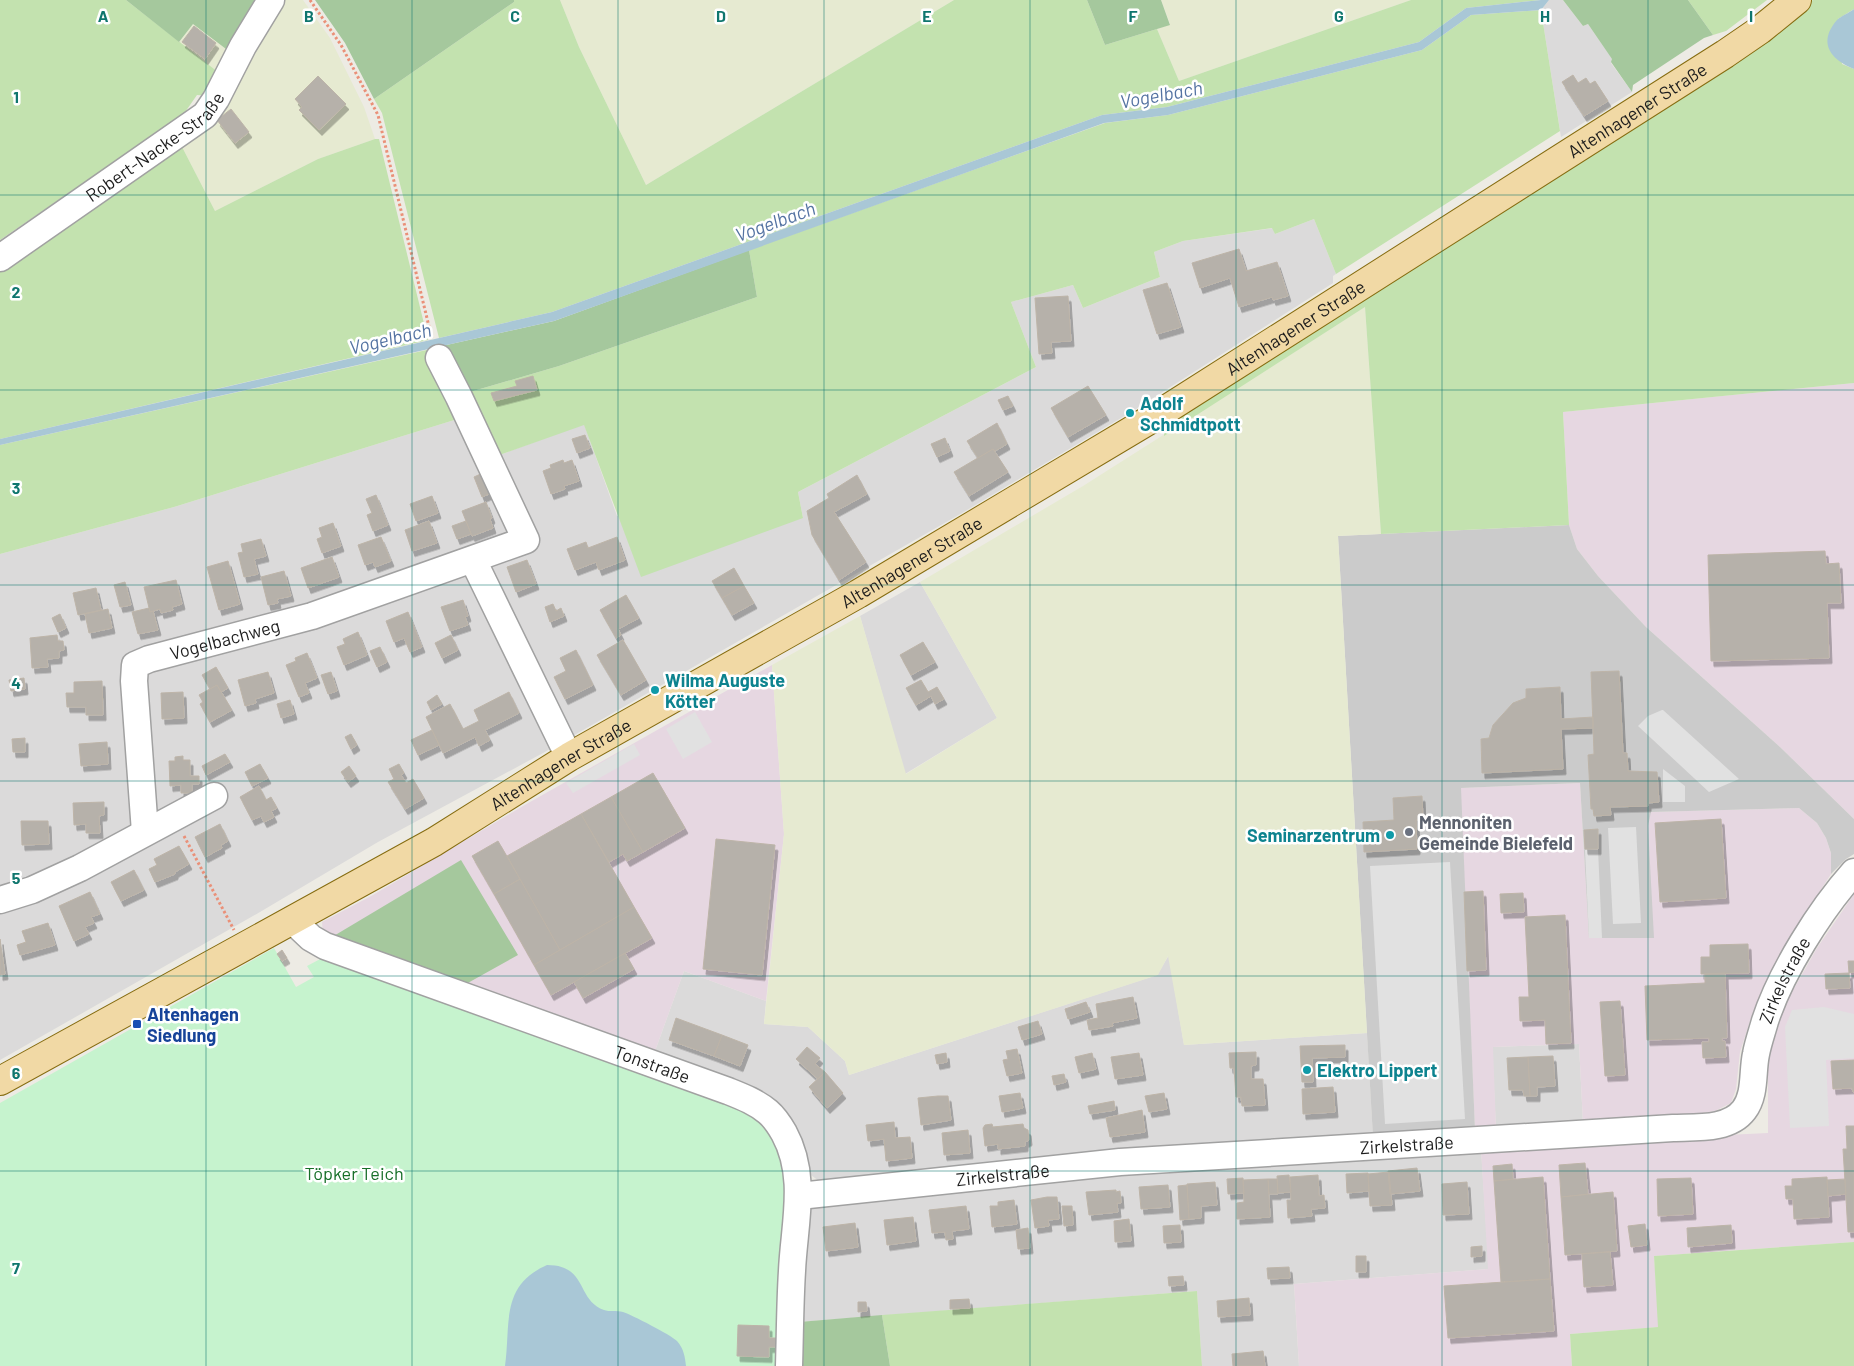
<svg xmlns="http://www.w3.org/2000/svg" width="1854" height="1366" viewBox="0 0 1854 1366" font-family="Barlow,sans-serif">
  <defs>
    <filter id="shadow"><feDropShadow dx="3" dy="5.5" stdDeviation="0" flood-color="#0004"/></filter>
  </defs>
  <rect width="100%" height="100%" fill="#edebe4"/>
  <path fill="#dbdada" d="M1549,0h14l20,26 5,-2 25,36 -2,3 21,29 -71,45 -20,-127z
    M1314,219l22,55 -3,2v7l-197,126 -174,104 -419,240 -165,89 -118,70 -260,148v-506l174,-47 290,-90 30,40 90,-33 33,92 186,2 -5,-26 238,-125 -25,-65 62,-17 10,23 77,-31 -6,-25 29,-11 90,-13 2,6z
    M920,582l77,136 -92,56 -45,-158z
    M1169,955l15,90 183,-12 6,104 -554,44 -12,-9 -11,-35 -141,-86 29,-80 82,30 -2,23 44,3 37,34 4,14 308,-100z
    M1579,1044l4,80 -87,5 -4,-82z
    M1481,1149l8,120 -195,15 5,82h-97l-5,-75 -398,31 7,-113 9,-6 303,-32z"/>
  <path fill="#e6d7e1" d="M1854,383v436l-74,-72 -134,-120 -48,-51 -21,-27 -8,-24 -6,-113z
    M772,665l12,169 -18,167 -82,-30 -29,80 -332,-117 -1,-12 51,-27 150,-89z
    M1580,783l9,155 59,-112 2,-14 149,-4 18,15 9,15 5,15v21l-41,64 -38,77 -12,37 -4,37 -5,14 -16,8 -25,4 -107,9 -4,-80 -86,3 3,82 -21,1 -15,-342z
    M1854,894v348l-200,14 5,71 -89,7 2,32h-273l-5,-82 194,-15 -7,-120 102,-7 185,-9v-79l11,-39 38,-67z"/>
  <path fill="#cbcbcb" d="M1569,525l8,24 21,27 48,51 134,120 74,72v35l-8,5 -15,15v-21l-5,-15 -9,-15 -18,-15 -148,4 -3,14 6,112h-65l-9,-155 -119,5 14,342 -102,7 -35,-601z"/>
  <path fill="#e6ead1" d="M274,0h29l27,38 34,69 11,32 -57,20 -103,52 -35,-68 43,-67 -44,-34 14,-18 41,31z
    M560,0h394l-308,185 -67,-138z
    M1161,0h250l-232,81 -22,-52 13,-5z
    M1365,307l16,227 -43,2 29,497 -183,12 -16,-89 -10,19 -309,100 -4,-14 -37,-34 -44,-3 20,-190 -12,-169 88,-49 46,158 91,-56 -77,-136 163,-96z"/>
  <path fill="#c3e2af" d="M0,0h126l97,76 -11,20 -15,-1 -14,20 -183,125z
    M514,0h46l19,47 67,138 308,-185h133l18,45 52,-16 22,52 232,-81h130l-75,8 -47,34 -252,65 -65,8 -550,197 -113,26 -57,-225 -8,-14 140,-97z
    M1688,0h79l-41,31 -13,4z
    M1813,0h41v9l-16,10 4,45 12,5v314l-291,29 6,113 -188,9 -16,-227 -201,129v-9l623,-406z
    M1541,10l19,121 -224,143 -22,-55 -39,15 -3,-6 -89,13 -29,11 6,25 -77,31 -10,-23 -62,17 25,65 -238,125 5,26 -162,59 -57,-152 -90,32 -31,-63 96,-28 198,-69 -8,-47 356,-127 63,-8 254,-65 49,-35z
    M375,139h4l49,201 -428,99v-173l180,-123 35,68 103,-52z
    M431,349l33,68 -290,90 -174,47v-109z
    M1854,1242v124h-282l-2,-32 88,-7 -4,-71z
    M1197,1291l5,75h-312l-8,-51z"/>
  <path fill="#a5c89d" d="M126,0h140l-32,55 -41,-31 -14,18z
    M315,0h199v2l-140,97 -29,-56z
    M1087,0h74l9,25 -65,20z
    M1563,0h125l25,35 -9,3 -71,47 -1,7 -21,-30 1,-3 -24,-35 -5,2z
    M749,250l8,47 -198,69 -96,28 -21,-48 112,-25z
    M461,860l57,95 -52,29 -134,-47z
    M882,1315l8,51h-90l-1,-44z"/>
  <path fill="#c6f3ce" d="M274,948l22,39 18,-10 -7,-11 17,-9 422,154 21,18 13,21 7,26 -7,190h-780v-263z"/>
  <path fill="#e1e1e1" d="M1662,710h1l76,69 -30,13 -71,-66 10,-10z
    M695,712l17,30 -29,17 -17,-30z
    M634,744l6,11 -67,38 -7,-10z
    M1663,769l22,17v16h-22z
    M1636,827l5,96 -28,1 -5,-96z
    M1598,849l4,89h-13l-4,-88z
    M1450,862l15,257 -80,5 -15,-258z
    M1824,1007l30,7v44l-28,2 3,66 -39,2 -5,-101 7,-17z"/>
  <path fill="#a9c7d6" d="M1541,0h8l-8,10 -70,5 -49,35 -254,65 -64,8 -550,198 -554,124v-6l552,-127 550,-197 65,-8 252,-65 47,-34z
    M1854,9v60c-23,-9 -37,-26 -17,-49 4,-4 12,-7 17,-11z
    M547,1265c41,0 29,35 57,45 5,2 13,0 19,2 9,3 48,23 54,29 7,8 8,16 9,25h-181c6,-43 -5,-80 42,-101z"/>
  <path fill="#b6b1aa" stroke="#bdb4a8" filter="url(#shadow)" d="M194,26l22,17 -11,16 -23,-17z
    M1573,75l5,8 8,-5 4,6 5,-3 13,20 -24,15 -22,-34z
    M318,76l28,28 -27,26 -20,-20 3,-3 -7,-8z
    M231,109l18,23 -14,11 -18,-23z
    M1239,249l7,22 31,-9 11,34 -15,4 -1,-3 -33,10 -9,-29 -30,10 -8,-25z
    M1167,283l14,44 -24,7 -14,-44z
    M1068,296l3,45 -20,1 1,11 -13,1 -4,-56z
    M533,376l4,14 -43,11 -3,-8 26,-7 -2,-5z
    M1088,386l18,29 -38,22 -17,-29z
    M1008,396l5,10 -10,4 -5,-10z
    M997,423l10,21 -12,7 -2,-2 -15,9 -11,-17z
    M585,435l5,13 -13,5 -5,-14z
    M945,438l5,13 -13,6 -6,-13z
    M993,449l15,23 -39,24 -15,-24z
    M563,460l1,3 8,-3 7,21 -15,5 1,3 -14,5 -8,-23 8,-3 -1,-3z
    M487,471l9,20 -14,6 -8,-20z
    M857,475l10,19 -33,18 32,50 -27,18 -27,-45 -5,-24 22,-13 -2,-4z
    M376,495l12,30 -15,6 -6,-16 5,-2 -6,-14z
    M432,496l6,17 -22,8 -6,-17z
    M486,502l6,16 -2,1 3,9 -21,8 -10,-25z
    M429,521l8,22 -25,8 -7,-21z
    M466,521l5,13 -14,5 -5,-13z
    M333,523l8,23 -19,7 -5,-14 5,-2 -3,-9z
    M381,537l10,24 -16,6 -2,-5 -8,3 -7,-20z
    M617,537l8,23 -26,10 -3,-8 -21,8 -8,-21 19,-7 2,6z
    M261,539l5,17 -12,3 4,15 -14,3 -6,-24 5,-1 -2,-8z
    M1825,551l1,13 13,-1 2,40h-14l2,55 -118,3 -3,-106z
    M332,557l7,20 -31,11 -7,-20z
    M527,560l9,24 -20,8 -9,-25z
    M228,561l12,43 -21,6 -12,-43z
    M734,568l10,18 -22,12 -10,-17z
    M284,571l7,25 -14,3 1,4 -10,2 -7,-28z
    M176,580l6,24 -10,3 1,3 -12,3 -1,-4 -10,3 -6,-25z
    M125,582l6,23 -11,2 -6,-22z
    M744,586l10,17 -22,12 -10,-17z
    M96,588l5,22 -23,5 -5,-22z
    M626,595l13,23 -21,11 3,6 -5,3 -16,-28z
    M463,600l5,16 -3,1 3,8 -18,6 -9,-24z
    M553,604l3,7 5,-3 3,8 -14,6 -5,-15z
    M149,608l1,4 3,-1 5,19 -20,4 -6,-22z
    M108,609l4,19 -23,5 -4,-19z
    M408,612l14,35 -12,5 -6,-14 -10,4 -8,-21z
    M60,614l6,14 -8,4 -6,-14z
    M358,632l9,23 -23,10 -7,-18 8,-3 -2,-5z
    M57,635l1,6h5l1,9 -5,1v7l-12,1 1,8 -16,1 -2,-30z
    M451,635l7,15 -16,8 -7,-15z
    M623,640l23,40 -25,15 -24,-40z
    M923,642l12,20 -24,13 -11,-20z
    M380,647l7,15 -10,5 -7,-16z
    M576,650l17,35 -28,14 -11,-22 12,-6 -6,-13z
    M307,653l10,25 -12,5 4,10 -10,4 -13,-32 10,-4 -1,-3z
    M216,667l12,21 -7,4 -4,-7 -7,4 -8,-14z
    M1619,671l4,82h4l1,18 29,1 2,30 -11,1v3l-38,1 1,8 -17,1 -1,-7h-2l-3,-54 6,-1 -3,-82z
    M268,672l6,21 -19,6 1,4 -11,3 -7,-26z
    M331,672l6,19 -9,3 -7,-19z
    M24,678l1,11 -14,2 -2,-11z
    M921,680l7,12 9,-5 7,12 -9,5 -4,-8 -15,9 -10,-17z
    M102,681l1,34h-17v-8h-19l-1,-14h8v-11z
    M217,685l15,25 -22,12 -10,-18 3,-2 -4,-7z
    M1560,687l1,32 32,-2v11l-32,1 2,40 -81,4 -1,-34 8,-1 4,-13 20,-22 13,-5v-9z
    M183,692l1,26 -22,1 -1,-26z
    M509,692l10,21 -34,17 5,10 -11,6 -4,-9 -32,16 -17,-36 24,-13 13,25 16,-8 -5,-11z
    M437,695l5,9 -11,6 -4,-8z
    M290,700l4,14 -13,4 -4,-14z
    M432,730l7,15 -21,10 -7,-15z
    M351,734l6,11 -6,4 -6,-12z
    M25,738v14h-12l-1,-13z
    M107,742l1,22 -27,2 -2,-22z
    M225,754l5,8 -24,13 -4,-9z
    M183,756v4h7v16h9v8h-7v9h-11v-8l-11,1 -1,-25h6v-4z
    M260,764l8,14 -16,8 -7,-14z
    M399,764l5,9 -3,2 5,8 7,-4 11,19 -19,11 -17,-27 6,-3 -5,-10z
    M349,766l7,10 -8,6 -7,-10z
    M653,773l32,55 -42,24 -32,-55z
    M259,786l7,14 5,-3 6,11 -6,3 3,6 -10,5 -3,-6 -9,4 -12,-23z
    M1422,796l1,23 -7,1 1,29 -53,3 -1,-30 31,-2 -1,-22z
    M611,797l32,55 -16,9 -4,-7 -14,8 -28,-48z
    M104,802v13l-5,1 1,17h-14v-9l-12,1 -1,-22z
    M581,814l53,93 -74,43 -53,-94z
    M1721,819l5,79 -66,4 -5,-79z
    M21,821h27l1,23 -27,1z
    M220,824l8,17 -7,4 1,3 -17,9 -10,-20z
    M1598,829v20h-13l-1,-19z
    M716,839l59,6 -13,130 -59,-6z
    M498,841l22,38 -26,15 -22,-38z
    M179,846l10,18 -14,8v2l-20,8 -6,-13 8,-4 -3,-6z
    M134,870l10,20 -23,11 -10,-19z
    M520,879l40,71 -26,15 -40,-71z
    M1483,891l3,79 -19,1 -3,-79z
    M90,892l10,22 -9,3 3,6 -9,4 4,7 -15,7 -15,-35z
    M1523,893l1,19 -23,1 -1,-19z
    M634,907l18,31 -101,57 -17,-30z
    M1565,915l6,128 -25,1 -1,-24 -25,1 -1,-24h10l-4,-80z
    M48,923l7,22 -35,10 -3,-10 9,-3 -4,-11z
    M0,939l5,35 -5,1z
    M1748,944l1,29 -48,1v-17h9v-12z
    M282,950l5,8 -5,3 -5,-7z
    M625,953l9,16 -51,29 -9,-16z
    M1848,961h6v11l-5,1z
    M1725,973l2,65h-5v3h3l1,16 -23,1 -1,-16h7v-4l-62,2 -2,-54 60,-3v-9z
    M1849,973l1,15 -24,1 -1,-15z
    M1133,997l4,21 -25,5 1,3 -24,4 -2,-10 11,-2 -2,-14z
    M1620,1001l5,74 -20,1 -5,-74z
    M1086,1002l4,10 -22,7 -3,-10z
    M676,1018l46,17 -8,21 -45,-16z
    M1038,1021l4,13 -20,6 -4,-13z
    M722,1035l26,10 -8,21 -26,-10z
    M1345,1045v12l-33,1 1,24h-11l-2,-36z
    M807,1047l13,11 -5,6 10,8 -7,7 -22,-20z
    M1017,1049l5,24 -15,3 -4,-16 5,-1 -2,-8z
    M1256,1052v13l-5,1v13h12l2,26 -23,1 -1,-9h-5l-2,-29h-4l-1,-15z
    M946,1053l1,9 -10,2 -2,-9z
    M1092,1053l4,16 -17,4 -4,-16z
    M1139,1053l4,22 -28,4 -4,-22z
    M1553,1056l2,30 -18,1v9h-7l-2,-39z
    M1528,1057l2,39h-6l-1,-6h-14l-2,-32z
    M1854,1060v32h-1l-1,-4 -19,1 -2,-28z
    M825,1072l18,21 -16,15 -18,-21z
    M1064,1074l2,8 -12,3 -2,-9z
    M1333,1087l2,25 -32,2 -1,-25z
    M1020,1093l3,15 -21,4 -3,-16z
    M1164,1093l3,16 -18,3 -4,-16z
    M938,1096h10l3,24 -30,5 -3,-27z
    M1114,1101l1,9 -25,4 -2,-8z
    M1142,1110l3,22 -35,5 -4,-19z
    M894,1122l1,16 15,-1 2,21 -26,3 -2,-22 -16,2 -2,-16z
    M992,1124l1,3 30,-3 1,4 4,2 1,10 -4,2v4l-27,3v-5l-13,2 -2,-18 2,-3z
    M1846,1126h8v106h-6l-5,-83h4z
    M968,1130l2,23 -26,2 -2,-22z
    M1585,1163l3,31 -27,3 -2,-32z
    M1512,1164l1,15 -19,2 -1,-15z
    M1417,1168l3,23 -30,3 -2,-23z
    M1389,1172l3,33 -22,1 -2,-32z
    M1368,1173l1,18 -22,2 -1,-19z
    M1289,1175l2,17 -13,1 -1,-17z
    M1318,1175l1,21 5,-1 1,13 -14,1 1,7 -24,2 -1,-18h4l-1,-23z
    M1543,1177l7,102 -49,3 -7,-101z
    M1827,1177l2,40 -35,2 -1,-20h-7l-1,-13h7v-7z
    M1243,1178l1,15 -16,1 -1,-15z
    M1691,1178l2,36 -35,2 -1,-37z
    M1268,1179h9l1,15h-9z
    M1268,1179l2,38 -33,2v-16l7,-1 -1,-22z
    M1845,1179l1,15 -18,2 -1,-16z
    M1215,1182l2,23 -16,1v12l-12,1 -2,-35z
    M1467,1182l2,32 -26,1 -1,-31z
    M1168,1185l2,22 -29,2 -2,-22z
    M1187,1185l2,34 -9,1 -2,-34z
    M1116,1190v2l4,-1 1,12h-4l1,9 -29,3 -3,-23z
    M1613,1192l4,59 -52,4 -4,-58z
    M1047,1197h10l2,22 -11,1 1,6 -14,2 -4,-28z
    M1014,1200l3,24 -25,3 -2,-21h8v-4z
    M966,1206l3,23 -17,2 1,8 -7,1 -1,-8 -13,1 -3,-23z
    M1062,1206h10l1,19 -9,1z
    M913,1217l3,24 -29,4 -3,-25z
    M1129,1219l2,22 -16,1 -1,-21z
    M855,1223l3,24 -32,4 -3,-24z
    M1645,1224l2,21 -16,2 -3,-21z
    M1180,1225l1,17 -17,1 -1,-17z
    M1731,1225l1,18 -44,4 -1,-19z
    M1028,1228l2,20 -12,1 -2,-19z
    M1482,1246v10l-11,1v-10z
    M1610,1252l3,33 -29,2 -2,-33z
    M1356,1256h10v16h-10z
    M1289,1267l1,11 -22,1 -1,-11z
    M1183,1276l1,9 -15,1 -1,-9z
    M1550,1279l4,52 -106,7 -4,-52z
    M1249,1298l1,17 -32,2 -1,-16z
    M969,1299l1,9 -20,1v-9z
    M858,1302h8l1,9 -9,1z
    M738,1325l31,1v12h7v9h-7v10l-32,-1z
    M1263,1351l2,15h-32l-1,-12z"/>
  <g fill="none" stroke-linecap="round" stroke-linejoin="round">
    <g stroke="#a1a1a1" stroke-width="29">
      <g id="minor">
        <path id="s1" d="M0,258l205,-143 11,-16 27,-53 28,-46"/>
        <path d="M473,560l96,197"/>
        <path id="s2" d="M145,832l-11,-151 1,-16 14,-6 163,-43 214,-76 -67,-143 -20,-39"/>
        <path d="M0,900l32,-10 48,-22 134,-72"/>
        <path id="s3" d="M292,920l19,18 14,8 403,145c15,6 28,11 40,21 7,6 12,14 16,21 24,44 10,91 8,138 -2,32 -2,63 -3,95"/>
        <path id="s4" d="M799,1196l321,-34 553,-34c23,-1 56,2 71,-18 12,-16 8,-38 12,-56 2,-11 6,-22 9,-33 16,-49 55,-111 89,-149"/>
      </g>
    </g>
    <g stroke="#866c10" stroke-width="30">
      <g id="major">
        <path id="s5" d="M0,1081l434,-239 135,-85 289,-163 298,-178 569,-362 35,-24 37,-30"/>
      </g>
    </g>
    <path stroke="#ea9078" stroke-width="3" stroke-dasharray="2.5 2.5" stroke-linecap="butt" d="M310,0l31,45 37,70 54,224
      M184,836l50,94"/>
    <use href="#minor" stroke="#fff" stroke-width="26"/>
    <use href="#major" stroke="#f1d9a5" stroke-width="28"/>
  </g>
  <path fill="none" stroke="#0f766e" stroke-width="1" stroke-opacity="0.55" d="M206,0v1366M412,0v1366M618,0v1366M824,0v1366M1030,0v1366M1236,0v1366M1442,0v1366M1648,0v1366M0,195h1854M0,390h1854M0,585h1854M0,781h1854M0,976h1854M0,1171h1854"/>
  <g fill="#0f9aa8" stroke="#fff" stroke-width="2">
    <circle cx="1130" cy="413" r="5"/>
    <circle cx="655" cy="690" r="5"/>
    <circle cx="1390" cy="835" r="5"/>
    <circle cx="1307" cy="1070" r="5"/>
  </g>
  <circle fill="#6b7280" stroke="#fff" stroke-width="2" cx="1409" cy="832" r="5"/>
  <rect fill="#1a4fb4" stroke="#fff" stroke-width="2" x="132" y="1019" width="10" height="10" rx="2.5"/>
  <g text-anchor="middle" dominant-baseline="central" stroke-width="5" stroke-linejoin="round" paint-order="stroke">
    <g font-size="18" fill="#1d1d1d" stroke="#fff">
      <text stroke="none"><textPath href="#s5" startOffset="1904">Altenhagener Straße</textPath></text>
      <text stroke="none"><textPath href="#s1" startOffset="191">Robert-Nacke-Straße</textPath></text>
      <text stroke="none"><textPath href="#s5" startOffset="1499">Altenhagener Straße</textPath></text>
      <text stroke="none"><textPath href="#s5" startOffset="1049">Altenhagener Straße</textPath></text>
      <text stroke="none"><textPath href="#s2" startOffset="261">Vogelbachweg</textPath></text>
      <text stroke="none"><textPath href="#s5" startOffset="644">Altenhagener Straße</textPath></text>
      <text stroke="none"><textPath href="#s4" startOffset="1090">Zirkelstraße</textPath></text>
      <text stroke="none"><textPath href="#s3" startOffset="390">Tonstraße</textPath></text>
      <text stroke="none"><textPath href="#s4" startOffset="610">Zirkelstraße</textPath></text>
      <text stroke="none"><textPath href="#s4" startOffset="205">Zirkelstraße</textPath></text>
    </g>
    <g font-size="18" font-weight="bold" fill="#0d838f" stroke="#fff" text-anchor="start">
      <text x="1140" y="403">Adolf<tspan x="1140" dy="21">Schmidtpott</tspan></text>
      <text x="665" y="680">Wilma Auguste<tspan x="665" dy="21">Kötter</tspan></text>
      <text x="1380" y="835" text-anchor="end">Seminarzentrum</text>
      <text x="1317" y="1070">Elektro Lippert</text>
    </g>
    <g font-size="18" font-weight="bold" fill="#5b616d" stroke="#fff" text-anchor="start">
      <text x="1419" y="822">Mennoniten<tspan x="1419" dy="21">Gemeinde Bielefeld</tspan></text>
    </g>
    <g font-size="18" font-weight="bold" fill="#164399" stroke="#fff" text-anchor="start">
      <text x="147" y="1014">Altenhagen<tspan x="147" dy="21">Siedlung</tspan></text>
    </g>
    <g font-size="18" fill="#176f28" stroke="#fff">
      <text x="354" y="1173">Töpker Teich</text>
    </g>
    <g font-size="19" font-style="italic" fill="#5473a2" stroke="#fff">
      <text transform="translate(1161 94) rotate(-10)">Vogelbach</text>
      <text transform="translate(775 221) rotate(-20)">Vogelbach</text>
      <text transform="translate(390 338) rotate(-13)">Vogelbach</text>
    </g>
  </g>
  <g font-size="16" text-anchor="middle" font-weight="bold" fill="#0f766e" stroke="#fff" stroke-width="5" stroke-linejoin="round" paint-order="stroke">
    <text x="103" y="22">A</text>
    <text x="309" y="22">B</text>
    <text x="515" y="22">C</text>
    <text x="721" y="22">D</text>
    <text x="927" y="22">E</text>
    <text x="1133" y="22">F</text>
    <text x="1339" y="22">G</text>
    <text x="1545" y="22">H</text>
    <text x="1751" y="22">I</text>
    <text x="16" y="103">1</text>
    <text x="16" y="298">2</text>
    <text x="16" y="494">3</text>
    <text x="16" y="689">4</text>
    <text x="16" y="884">5</text>
    <text x="16" y="1079">6</text>
    <text x="16" y="1274">7</text>
  </g>
</svg>
